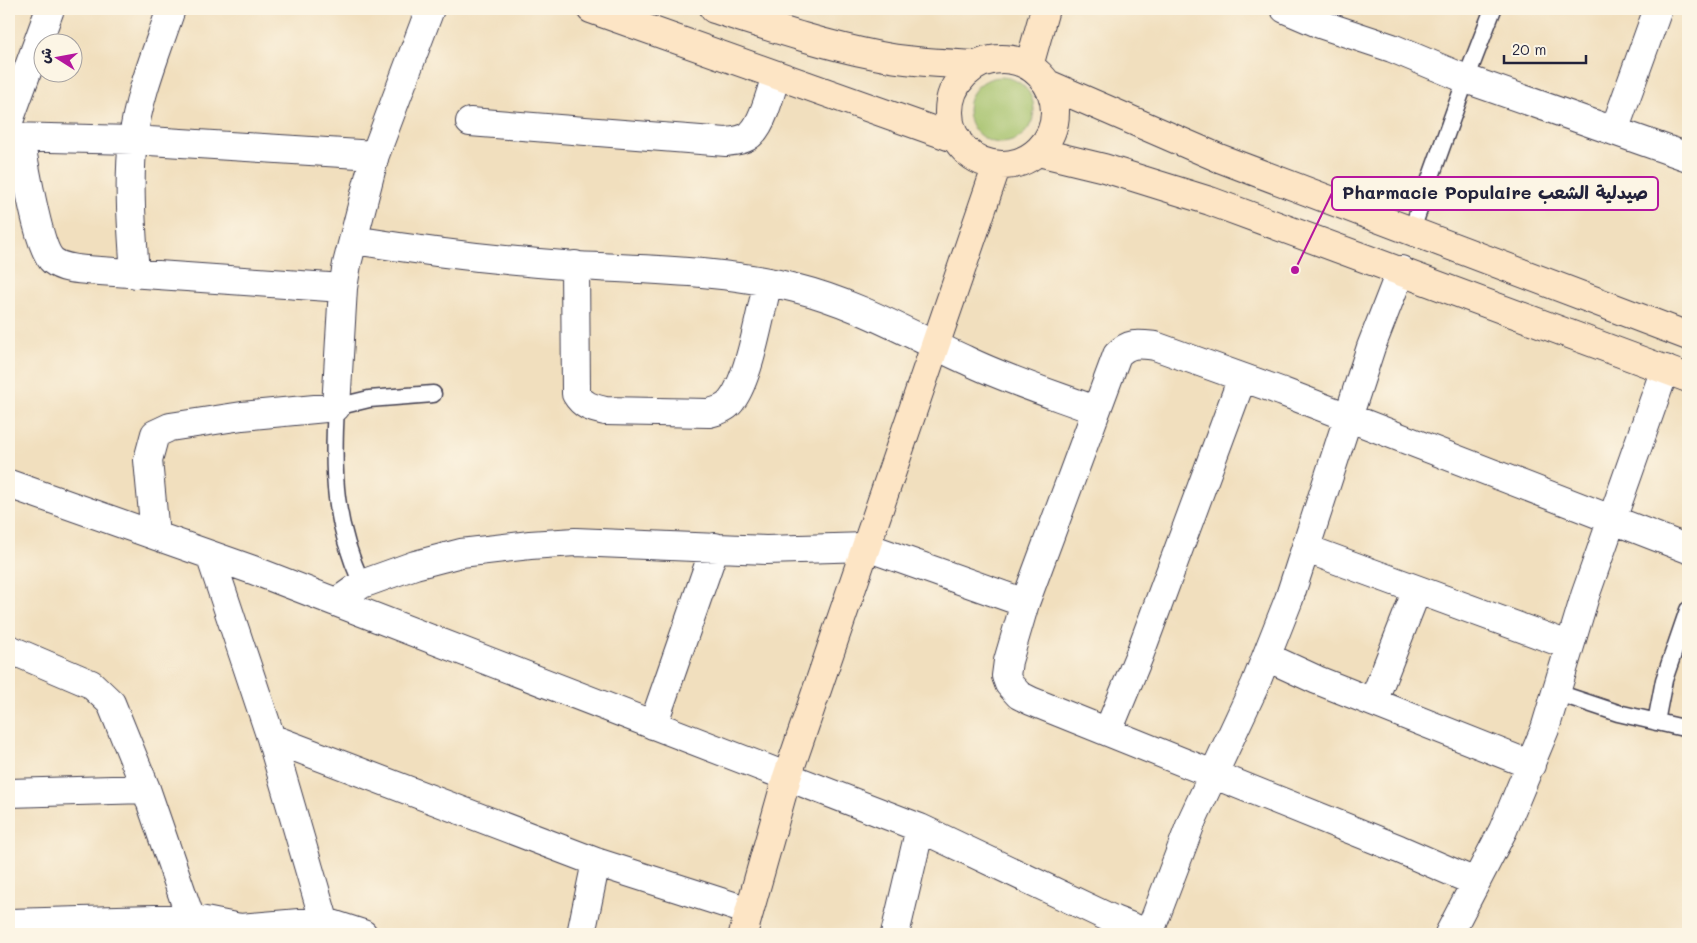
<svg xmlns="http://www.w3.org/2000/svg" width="1697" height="943" viewBox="0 0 1697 943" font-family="Mali,'Playpen Sans Arabic',sans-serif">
  <rect width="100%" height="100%" fill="#fcf5e5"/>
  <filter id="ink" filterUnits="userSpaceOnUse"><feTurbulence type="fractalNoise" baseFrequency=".02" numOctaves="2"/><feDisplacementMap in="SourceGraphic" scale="10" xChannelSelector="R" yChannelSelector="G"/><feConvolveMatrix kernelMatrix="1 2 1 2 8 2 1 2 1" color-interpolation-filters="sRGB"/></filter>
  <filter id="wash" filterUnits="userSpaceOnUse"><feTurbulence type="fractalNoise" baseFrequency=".0096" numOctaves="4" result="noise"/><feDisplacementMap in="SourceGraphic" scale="20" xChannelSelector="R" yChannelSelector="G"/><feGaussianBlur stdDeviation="1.12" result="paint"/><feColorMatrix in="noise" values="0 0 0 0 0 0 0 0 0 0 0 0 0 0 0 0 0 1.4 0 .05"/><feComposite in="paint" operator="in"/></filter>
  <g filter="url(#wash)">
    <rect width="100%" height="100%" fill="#f1dfbe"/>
    <path fill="#a2c067" stroke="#627151" d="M968 110a33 33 0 1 1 66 0a33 33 0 1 1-66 0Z"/>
  </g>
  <g filter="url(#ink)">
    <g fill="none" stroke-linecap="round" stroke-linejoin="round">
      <g stroke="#413e4f" stroke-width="19">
        <path id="lane" d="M1411,232l55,-153 27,-70
          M362,584c-28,-62 -30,-109 -26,-177l33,-8 64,-5
          M1555,692l63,21 70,16
          M1656,722l8,-42 24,-70"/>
      </g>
      <g stroke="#413e4f" stroke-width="30">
        <path id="street" d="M1285,9l35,15 72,24 74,31 222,78
          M9,121l41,-112
          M470,122l256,20c9,-1 20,-2 26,-9 12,-12 19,-42 24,-58
          M1614,131l44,-122
          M19,136c6,24 18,112 34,125 9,7 22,8 33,9l257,18
          M9,137l124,3 242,15
          M354,240c74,12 148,21 223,26 72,4 148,4 218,22 61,15 114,46 171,72 41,20 86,34 129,50
          M575,265l1,129c7,12 16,14 29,17l104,2c9,-2 18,-5 23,-13 18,-24 28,-87 36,-118
          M135,274c-3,-44 -7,-90 -2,-134 5,-44 24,-89 38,-131
          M9,484l244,86 667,258 194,92 36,14
          M155,535l-7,-75 7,-26 15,-7 72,-11 94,-9 7,-119 4,-24 28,-109 55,-146
          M1307,549l261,96
          M210,555l61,183 57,196
          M337,602l25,-18 53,-19 46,-12 69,-8 45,-3 191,8 101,-3 158,56
          M9,649l82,35 20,19 35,86 50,145
          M1267,657l50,23 214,85
          M1373,702l44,-112
          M653,725l62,-178
          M1108,731l31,-75 103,-278
          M271,738l325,124 153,49
          M9,793l137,-4
          M1475,882l-76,-33 -368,-148 -12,-6 -10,-11 -3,-8 2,-15 17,-58 92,-248c12,-13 22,-11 38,-9l128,46 405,157
          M9,923l181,-5 50,10 83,-7 40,13
          M581,934l15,-72
          M895,934l25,-106
          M1149,934l44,-116 62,-133 34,-86 82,-252 30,-77
          M1449,934l54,-104 42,-101 40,-133 80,-227"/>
      </g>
      <g stroke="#413e4f" stroke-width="30">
        <path id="secondary" d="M591,9l366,130
          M714,9c53,17 106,35 161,46 33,7 68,8 102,10
          M949 112a53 53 0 1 1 106 0a53 53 0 1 1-106 0Z
          M1029,66l16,-57
          M1048,84l171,74 469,178
          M1038,152l66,16 106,33 478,177
          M743,934l44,-157 210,-612"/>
      </g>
      <use href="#lane" stroke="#fff" stroke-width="16"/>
      <use href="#street" stroke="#fff" stroke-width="28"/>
      <use href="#secondary" stroke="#fde5c5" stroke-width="28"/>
    </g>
  </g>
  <path fill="none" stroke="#b5179e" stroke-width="2" d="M1295 270L1332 193"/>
  <circle fill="#b5179e" stroke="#fcf5e5" stroke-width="2" cx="1295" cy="270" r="5"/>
  <rect fill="#fcf5e5" stroke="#b5179e" stroke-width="2" x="1332" y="177" width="326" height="33" rx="5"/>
  <g font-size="18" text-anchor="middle" font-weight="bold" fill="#22223b">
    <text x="1495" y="199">Pharmacie Populaire صيدلية الشعب</text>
  </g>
  <rect width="1697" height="943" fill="none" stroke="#fcf5e5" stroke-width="30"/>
  <g transform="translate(58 58) rotate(281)"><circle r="24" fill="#fcf5e5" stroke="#a5a1a1"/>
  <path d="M0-4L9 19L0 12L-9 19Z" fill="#b5179e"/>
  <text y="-8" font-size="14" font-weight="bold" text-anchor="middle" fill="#22223b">ش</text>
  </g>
  <path d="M1504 55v8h82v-8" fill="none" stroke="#22223b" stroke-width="2.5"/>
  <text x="1512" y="55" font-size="15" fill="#22223b" stroke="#fcf5e5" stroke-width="4" paint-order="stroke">20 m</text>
</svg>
